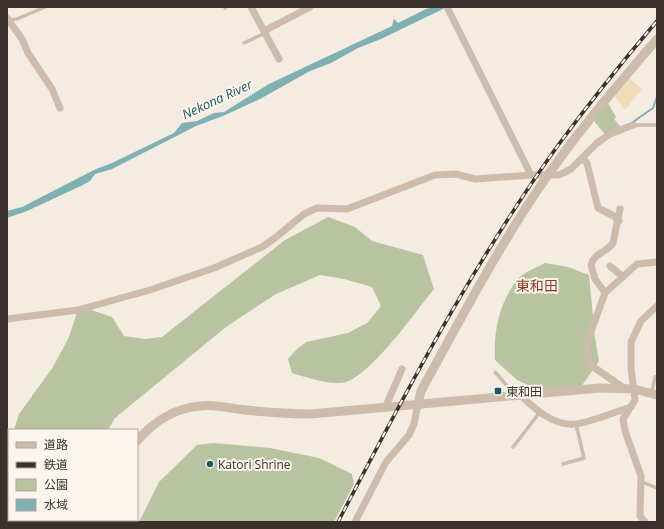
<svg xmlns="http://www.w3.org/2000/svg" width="664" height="529" viewBox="0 0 664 529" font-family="'Open Sans','Noto Sans JP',sans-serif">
  <rect width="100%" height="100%" fill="#f4ebe1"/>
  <path fill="#b8c4a0" d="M608,103l8,14 -2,2 6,7 -15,8 -12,-14z
    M328,217l27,10 17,14 51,14 11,34c-18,22 -62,85 -88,93 -13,4 -41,-5 -54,-9l-4,-14 8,-9 10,-8 42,-9 19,-10 14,-17 -9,-19 -28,-8 -24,-4 -44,19 -50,33 -111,91 -7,12h-94l5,-16 34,-47 16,-30 10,-31 33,11 12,19 21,3 17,-2 123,-97z
    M545,263l23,4 21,8 6,63 4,23 -23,33 -37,-4 -22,-10 -22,-20c-2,-28 5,-63 26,-84 6,-5 17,-9 24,-13z
    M214,443l56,5 49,10 33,16 2,10 -20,38h-195l20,-40 38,-37z"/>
  <path fill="#efdcb8" d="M628,77l14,12 -17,21 -11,-15z"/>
  <path fill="#7fb0b2" d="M433,7h14l-66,32 -23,9 -27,15 -21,8 -50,28 -37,17 -27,10 -84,43 -17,5 -5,7 -7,4 -56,26 -20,7v-7l15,-4 74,-38 16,-6 62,-30 8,-10 15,-2 17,-8 10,-1 45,-28 123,-58 2,-7 4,4 28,-14z"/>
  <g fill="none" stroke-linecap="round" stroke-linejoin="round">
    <path stroke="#7fb0b2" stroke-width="2" d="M633,122l20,-14 4,-11"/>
    <path stroke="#cdbbac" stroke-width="3.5" d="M225,8l1,-1
      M9,20l8,-1 28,-12
      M244,43l21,-10
      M633,125h24
      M495,372l20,23
      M652,392l3,-15 2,-1
      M513,447l27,-35
      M563,464l21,-6 -8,-34
      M642,482l15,6"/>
    <path stroke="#cdbbac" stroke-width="7" d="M251,7l28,52
      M447,7l84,168
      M7,18l15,21 6,14 24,36 8,19
      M264,31l46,-24
      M582,158l5,5 11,45 16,8 5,5
      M610,266l13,11
      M605,293l-10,-14 -4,-14c3,-12 16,-13 22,-22l7,-34
      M7,319l71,-9 72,-20 64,-22 48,-21 13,-9 29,-24 13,-6 30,1 88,-34 21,-1 19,5 56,-4h28l12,-6 26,-26 13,-9 23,-9
      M624,388l-32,-22 -4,-7 -2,-14 19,-52 32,-29 20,-2
      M520,395c14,13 33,31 54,29 12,0 43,-13 57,-17
      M385,408l17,-39
      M355,522l31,-60 23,-27 5,-11 4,-20
      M645,522l-5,-6 1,-40 -16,-45 -2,-12 12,-19 -4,-32v-26l10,-21 16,-15"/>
    <path stroke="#cdbbac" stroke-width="9" d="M418,404l3,-13c37,-67 73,-136 116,-200 36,-54 78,-103 120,-152
      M137,441c16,-19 38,-33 63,-35 12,-2 26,1 37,3 25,3 49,5 74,5l289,-26 34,1 23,6
      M91,522l2,-2"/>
    <g stroke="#3b302b" stroke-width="3.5">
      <path id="rail" d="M338,522c67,-129 136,-260 221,-378 31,-42 64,-83 98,-123"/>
    </g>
    <use href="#rail" stroke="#fbf5ee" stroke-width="2" stroke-dasharray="6" stroke-linecap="butt"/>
  </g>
  <g fill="#1f5a5e" stroke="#fbf5ee" stroke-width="1.5">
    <rect x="494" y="387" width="8" height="8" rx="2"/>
    <circle cx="210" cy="464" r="4"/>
  </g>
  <g text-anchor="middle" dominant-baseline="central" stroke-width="4" stroke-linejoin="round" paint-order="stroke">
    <g font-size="12" fill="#3b302b" stroke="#fbf5ee" text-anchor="start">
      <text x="506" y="391">東和田</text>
      <text x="218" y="464">Katori Shrine</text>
    </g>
    <g font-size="13" font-style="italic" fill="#1f5a5e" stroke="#fbf5ee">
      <text transform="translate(217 99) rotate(-25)">Nekona River</text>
    </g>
    <g font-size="14" fill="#8c3b22" stroke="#fbf5ee">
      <text x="537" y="285">東和田</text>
    </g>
  </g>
  <rect width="664" height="529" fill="none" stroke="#3b302b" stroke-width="16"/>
  <rect x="8" y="429" width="130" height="92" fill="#fbf5ee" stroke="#aea6a0"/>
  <rect x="16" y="442" width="20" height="6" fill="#cdbbac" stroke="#aea6a0"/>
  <text x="44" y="449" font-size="12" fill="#3b302b">道路</text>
  <rect x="16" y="462" width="20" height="6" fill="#3b302b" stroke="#aea6a0"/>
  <text x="44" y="469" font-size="12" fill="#3b302b">鉄道</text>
  <rect x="16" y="479" width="20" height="12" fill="#b8c4a0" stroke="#aea6a0"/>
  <text x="44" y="489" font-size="12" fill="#3b302b">公園</text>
  <rect x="16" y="499" width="20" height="12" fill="#7fb0b2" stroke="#aea6a0"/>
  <text x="44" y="509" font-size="12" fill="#3b302b">水域</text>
</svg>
